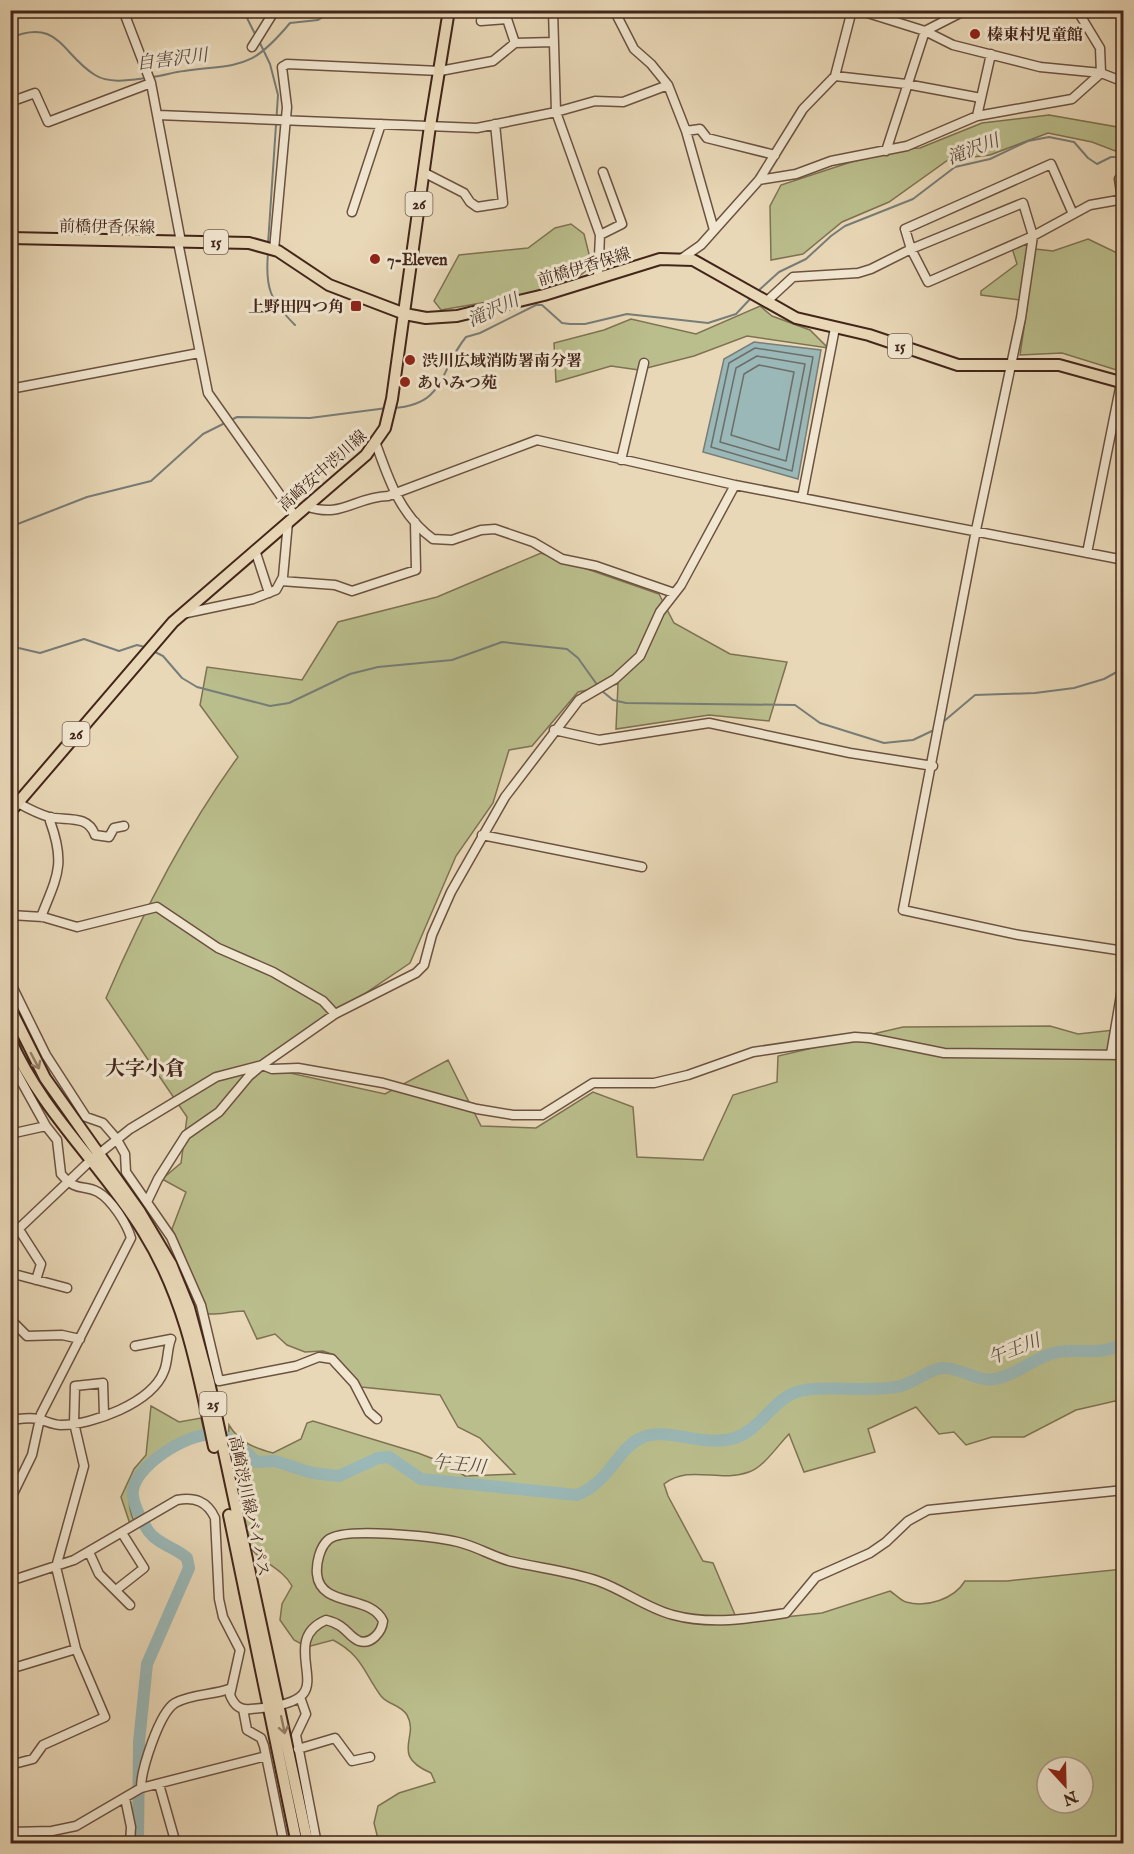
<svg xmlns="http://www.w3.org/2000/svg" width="1134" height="1854" viewBox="0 0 1134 1854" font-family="'IM FELL English','Noto Serif JP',serif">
	<rect width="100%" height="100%" fill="#e9d8b7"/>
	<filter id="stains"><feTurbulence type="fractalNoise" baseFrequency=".00333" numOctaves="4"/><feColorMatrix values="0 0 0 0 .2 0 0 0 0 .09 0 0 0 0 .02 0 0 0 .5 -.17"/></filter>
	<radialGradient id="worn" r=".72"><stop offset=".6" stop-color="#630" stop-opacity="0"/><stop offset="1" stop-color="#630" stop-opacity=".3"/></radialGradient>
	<!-- green -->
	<path fill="#babe8c" stroke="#7e7253" stroke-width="1.5" fill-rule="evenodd" d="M1049,115l74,13v26l-31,-12 -44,-9 -58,22 -42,5 -59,42 -47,20 -39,32 -32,6 -1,-54 11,-21 70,-23 51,-13 18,-1 62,-25z
		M571,224l13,10 8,32 -29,23 -122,21 -7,-9 25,-46 69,-7 27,-20z
		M1088,239l27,13h8v120l-61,-19 -42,2 8,-54 -47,-6v-4l36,-27 -5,-16 18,-8 5,9 18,2z
		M760,306l12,10 38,14 18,18 -81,-12 -53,20 -55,14 -28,-4 -55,16 -2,-39 50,-13 27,-11 65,15z
		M541,553l118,41 15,29 56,31 57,8 -18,59 -60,-6 -93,14 2,-45 -40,8 -46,54 -23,4 -16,53 -37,53 -46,107 -152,103 127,28 63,-34 33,66 55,2 57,-36 40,15 4,50 66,3 30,-65 44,-13 1,-26 125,-29 147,-1 28,8 45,-5v375l-8,-3 -39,9 -52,27h-32l-26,8 -12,-13 -15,2 -23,-27 -48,22 7,23 -71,20 -15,-38c-11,11 -25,33 -40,38 -30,11 -59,-8 -85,12l4,12 35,65 10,2 25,59 84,-9 68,-22c5,3 10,9 16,11 21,6 48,-3 59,-21h42l116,-12v274h-744l-5,-20 4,-17 21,-13 36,-11 -4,-9c-42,-18 -11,-36 -24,-58 -7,-11 -19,-10 -26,-19 -17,-23 -19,-41 -48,-56l-26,7 -13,-7 -14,-20 2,-16 10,-18c-10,-19 -34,-24 -45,-43l-19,-99 1,-19c10,17 25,23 44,28l28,-14 6,-16 6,-2 105,32 26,10 21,13 50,-2 -35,-36 -22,-11 -18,-32 -79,-8 -27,-32 -11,-4 -18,1 -18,-7 -12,-11 -18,5 -13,-28c-14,0 -24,4 -37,3l-35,-85 14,-37 -24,-13 19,-16 6,-46 -81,-119c36,-84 78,-167 132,-241l-38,-52 7,-38 95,13 36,-58 99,-25zM1047,1767h36v36h-36z
		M151,1406l28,16 22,-4 3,13c-37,14 -91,44 -70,90l-4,3 -9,-27 13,-28 12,-14z"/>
	<!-- water -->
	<path fill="#9ab8b7" stroke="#777d78" stroke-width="1.5" d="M754,342l67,8 -23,129 -95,-27 21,-93z"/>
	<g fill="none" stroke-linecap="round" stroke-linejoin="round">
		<!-- shore -->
		<path stroke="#6e6e68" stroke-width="1.5" d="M755,348l58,9 -21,114 -81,-24 18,-84z
			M757,356l48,8 -19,97 -66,-19 16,-74z
			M759,365l35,7 -15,78 -48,-15 13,-61z"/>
		<!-- stream -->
		<path stroke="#777d78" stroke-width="2" d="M243,10l13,26
			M10,38c49,-21 52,17 85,37 14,9 36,5 51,3
			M259,41l11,23 8,31 -10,149
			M152,77c11,-1 21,-5 32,-6 57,-8 66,0 106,-48l28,-3 17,-10
			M268,253c-3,35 2,47 27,72
			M758,291l21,-19 27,-13 25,-23 14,-10 68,-27 42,-32 35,-8 38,-18 21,-4 25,5 14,16 9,6 14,-7h13
			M393,408c54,-3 46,-39 73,-71l14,-4 56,-28h6l20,18 8,1h15l42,-10 81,9 28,-9 16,-17
			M10,527l77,-30 64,-16 52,-47 34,-17 73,1 77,-10
			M10,646l30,7 44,-14 35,12 18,-6 8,2
			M153,651l10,5 19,22 15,9 73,19 19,-3 61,-29 28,-7 74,-7 50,-18 65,7 11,9 20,28
			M602,691l11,9 13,3 169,2 25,18 64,20 29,-3 21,-10
			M943,722l32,-27 60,-2 39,-5 30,-9 20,-11"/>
		<!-- river -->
		<path stroke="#9ab8b7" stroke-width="12" d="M138,1844l1,-102 8,-78 42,-96 -2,-10c-11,-10 -29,-14 -38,-26 -7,-10 -18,-31 -16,-42 4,-27 62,-62 87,-55 15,4 25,16 36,27l19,-1 37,12 27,3 39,-18 11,-1 32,22 156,16c33,-13 40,-46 64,-57 25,-12 62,10 94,0 29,-10 39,-44 70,-48 30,-4 62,2 91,-3 17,-2 30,-17 46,-19 19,-1 34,14 53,11 23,-4 40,-23 63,-27 22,-4 47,5 66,-10"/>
		<defs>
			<path id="minor" d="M123,10l28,73 30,159
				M553,10l3,102 44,123 -2,43
				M614,10l20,39 17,15 17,21 18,46 28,99
				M858,10l67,21 28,14 87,22 61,6 23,9
				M1077,10l23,38 1,25
				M481,21l26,-2 8,24
				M252,47l23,-37
				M835,76l71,8 75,14
				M10,102l25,-9 13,29 103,-39
				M158,115l319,13 79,-16 39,-11 28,1 45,-17
				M977,116l14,-62
				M686,131l14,-2 7,9 68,17
				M886,151l39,-120 41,-21
				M423,172l41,21 6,9 7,5 26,-4 -8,-79
				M1119,179l3,20
				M759,180l37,-6 35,-13 76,-15 70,-30 95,-17 29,-26
				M352,212l29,-88
				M1073,214l-22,-50 -146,65 6,20 17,33 105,-46 57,-31 34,-6
				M600,235l22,-11 -19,-52
				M178,242l30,151 87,123
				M274,250l13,-143 -5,-40 5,-3 153,7 53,-10 22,-18 39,-1
				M681,259l20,-14 58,-65 44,-71 32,-33 17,-66
				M766,302l27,-25 65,-4 13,-4 40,-20 112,-46 10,33 -12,82 -45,212 -73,380 116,25 105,16
				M10,389l189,-36
				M376,444c13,36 24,71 57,95l19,1 29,-10 14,-1 38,13 29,17 34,7 78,27
				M621,460l23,-97
				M802,498l33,-170
				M306,506c36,13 48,-9 82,-10l149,-56 198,45 389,75
				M255,550l14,43
				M1087,553l34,-170
				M281,581l54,4 17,6 64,-21 -1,-48
				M182,614l71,-15 23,-9 7,-13 5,-55
				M554,730l45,10 110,-17 141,30 83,13
				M18,803c9,5 21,11 31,14 17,4 39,-3 46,18l14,2 5,-9 10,-2
				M482,835l160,32
				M10,915l33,2 34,10 80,-20 61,41 55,24 50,29 12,13
				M41,917c16,-41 25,-52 9,-96l1,-4
				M10,982l36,73 40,62 17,6 13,15 9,16 1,18 45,65 30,68 18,76 77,-15 23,-9 13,2 22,24 15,29 8,7
				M1111,1054l13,-77
				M10,1061l36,65 11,14 4,34c16,19 22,10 37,18 14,8 29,32 33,46l-90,176 -9,41 -22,45
				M10,1134l36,-8
				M147,1202l11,-23 28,-44 33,-23 30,-36 13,-11 10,4 26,-1 85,15 94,26 36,6h29l51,-32h61l34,-8 65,-23 102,-15 15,1 74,15 180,2
				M18,1228l23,36 -5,16
				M10,1237l80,-76 40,-32 86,-52 46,-12 73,-51 81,-41 8,-8 8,-30 19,-43 54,-95 74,-97 36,-21 25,-23 20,-44 21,-27 54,-100
				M10,1273l57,15
				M10,1319l17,17 35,-1 18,4
				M10,1420c10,-1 19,-3 28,-1 8,2 15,6 23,6 31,0 91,-22 103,-54 4,-9 3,-22 7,-32l-36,7
				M89,1552l10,22 31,31
				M10,1581l64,-21 103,-60c18,-3 30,1 38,18l4,81 4,18 17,33 -10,45c4,10 10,16 21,14 14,-1 43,-4 52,-15 15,-17 -17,-57 23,-74 21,5 21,16 33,21 12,4 23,-9 24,-20 -12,-27 -63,-13 -66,-47 -1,-11 3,-27 11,-34 15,-14 108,-3 130,2 17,4 34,14 51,19 30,7 60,10 89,20 26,9 48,27 75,34 37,10 75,4 113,-2l30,-36 54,-24 16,-11 22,-21 20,-11 196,-20
				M116,1590l28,-22 -22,-35
				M10,1669l66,-20
				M300,1697l6,17 -10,21 21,109
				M243,1709l4,21 14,8 3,8 20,98
				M298,1749l37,-11 17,23 18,-4
				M10,1765l23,-6 10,-14 62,-28 -29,-68 -20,-82 28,-101 -10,-43 1,-37 28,-3 1,32
				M159,1784l17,60
				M141,1788c0,-18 18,-75 34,-85 16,-9 38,-8 54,-14
				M125,1798l6,29 -1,17
				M10,1826l6,18
				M10,1832l42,-1 24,-5 65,-38 125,-32"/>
			<path id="major" d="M10,238l239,5 29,8 51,34 76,29 21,4 31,-2 87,-21 116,-36 33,1 103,58 73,17 89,30h101l65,18
				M10,812l163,-190 193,-167 19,-27 7,-29 38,-273 19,-116
				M10,1008l35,70 95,134 31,52 18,44 20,74 99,462
				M10,1039c31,72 92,126 133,192 42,67 55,140 71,216
				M229,1515l68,329"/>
		</defs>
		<!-- minor casing -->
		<use href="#minor" stroke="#6c5241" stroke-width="11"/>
		<!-- major casing -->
		<use href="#major" stroke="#42251a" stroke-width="14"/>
		<!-- minor -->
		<use href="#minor" stroke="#f1e6d0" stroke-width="8"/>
		<!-- major -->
		<use href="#major" stroke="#e9d8b7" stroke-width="10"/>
	</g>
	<!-- one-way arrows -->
	<defs><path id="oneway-shaft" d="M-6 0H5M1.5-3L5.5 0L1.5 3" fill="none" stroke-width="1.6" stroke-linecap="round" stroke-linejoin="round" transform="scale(1.5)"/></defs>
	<g stroke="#967e68">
		<use href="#oneway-shaft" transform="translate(35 1061) rotate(62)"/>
		<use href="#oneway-shaft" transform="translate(283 1725) rotate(78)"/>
	</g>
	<!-- markers -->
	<g fill="#8f2418" stroke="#f1e6d0" stroke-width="2">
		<circle cx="975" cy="34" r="6"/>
		<circle cx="375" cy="259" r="6"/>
		<rect x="350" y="300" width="12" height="12" rx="3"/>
		<circle cx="410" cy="360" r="6"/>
		<circle cx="405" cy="382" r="6"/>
	</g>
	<g text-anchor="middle" stroke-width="6" stroke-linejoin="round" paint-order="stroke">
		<!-- shield labels -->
		<g fill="#f1e6d0" stroke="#765f51" stroke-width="1.5">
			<rect x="405.5" y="192" width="27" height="24" rx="4.5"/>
			<rect x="204" y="230" width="24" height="24" rx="4.5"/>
			<rect x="888" y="334" width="24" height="24" rx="4.5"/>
			<rect x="62.5" y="722" width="27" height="24" rx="4.5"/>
			<rect x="199.5" y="1392" width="27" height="24" rx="4.5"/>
		</g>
		<g font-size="15" font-weight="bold" fill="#42251a">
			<text x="419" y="209">26</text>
			<text x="216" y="247">15</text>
			<text x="900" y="351">15</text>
			<text x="76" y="739">26</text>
			<text x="213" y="1409">25</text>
		</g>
		<!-- poi labels -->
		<g font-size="16" font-weight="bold" fill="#42251a" stroke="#f1e6d0" text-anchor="start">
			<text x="987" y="40">榛東村児童館</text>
			<text x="387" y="265">7-Eleven</text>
			<text x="344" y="312" text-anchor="end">上野田四つ角</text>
			<text x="422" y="366">渋川広域消防署南分署</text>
			<text x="417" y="388">あいみつ苑</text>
		</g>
		<!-- street labels -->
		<g font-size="16" fill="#42251a" stroke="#f1e6d0">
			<text transform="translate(107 226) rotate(1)" y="6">前橋伊香保線</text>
			<text transform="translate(584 266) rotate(-17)" y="6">前橋伊香保線</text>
			<text transform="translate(322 470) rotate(-42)" y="6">高崎安中渋川線</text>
			<text transform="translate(250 1506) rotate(78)" y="6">高崎渋川線バイパス</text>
		</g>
		<!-- water labels -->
		<g font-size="18" font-style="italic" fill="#584a41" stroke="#f1e6d0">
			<text transform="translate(172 59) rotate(-7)" y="6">自害沢川</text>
			<text transform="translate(973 149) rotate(-21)" y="6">滝沢川</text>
			<text transform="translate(493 310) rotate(-25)" y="6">滝沢川</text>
			<text transform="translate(1014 1349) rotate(-21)" y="6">午王川</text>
			<text transform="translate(459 1464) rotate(6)" y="6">午王川</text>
		</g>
		<!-- quarter labels -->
		<g font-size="20" font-weight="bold" fill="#42251a" stroke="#f1e6d0">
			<text x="145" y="1075">大字小倉</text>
		</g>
	</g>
	<!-- margin -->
	<rect width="1134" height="1854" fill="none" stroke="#e9d8b7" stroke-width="36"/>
	<rect x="12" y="12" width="1110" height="1830" fill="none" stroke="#42251a" stroke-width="3"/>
	<rect x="18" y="18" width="1098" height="1818" fill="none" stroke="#42251a" stroke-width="1.5"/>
	<!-- north arrow -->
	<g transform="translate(1065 1785) rotate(158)"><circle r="28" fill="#f1e6d0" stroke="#ab9987" stroke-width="1.5"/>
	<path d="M0-4.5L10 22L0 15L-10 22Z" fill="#8f2418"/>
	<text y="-9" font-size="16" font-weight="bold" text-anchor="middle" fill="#42251a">N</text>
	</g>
	<rect width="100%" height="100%" filter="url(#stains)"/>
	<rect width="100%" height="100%" fill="url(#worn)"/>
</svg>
